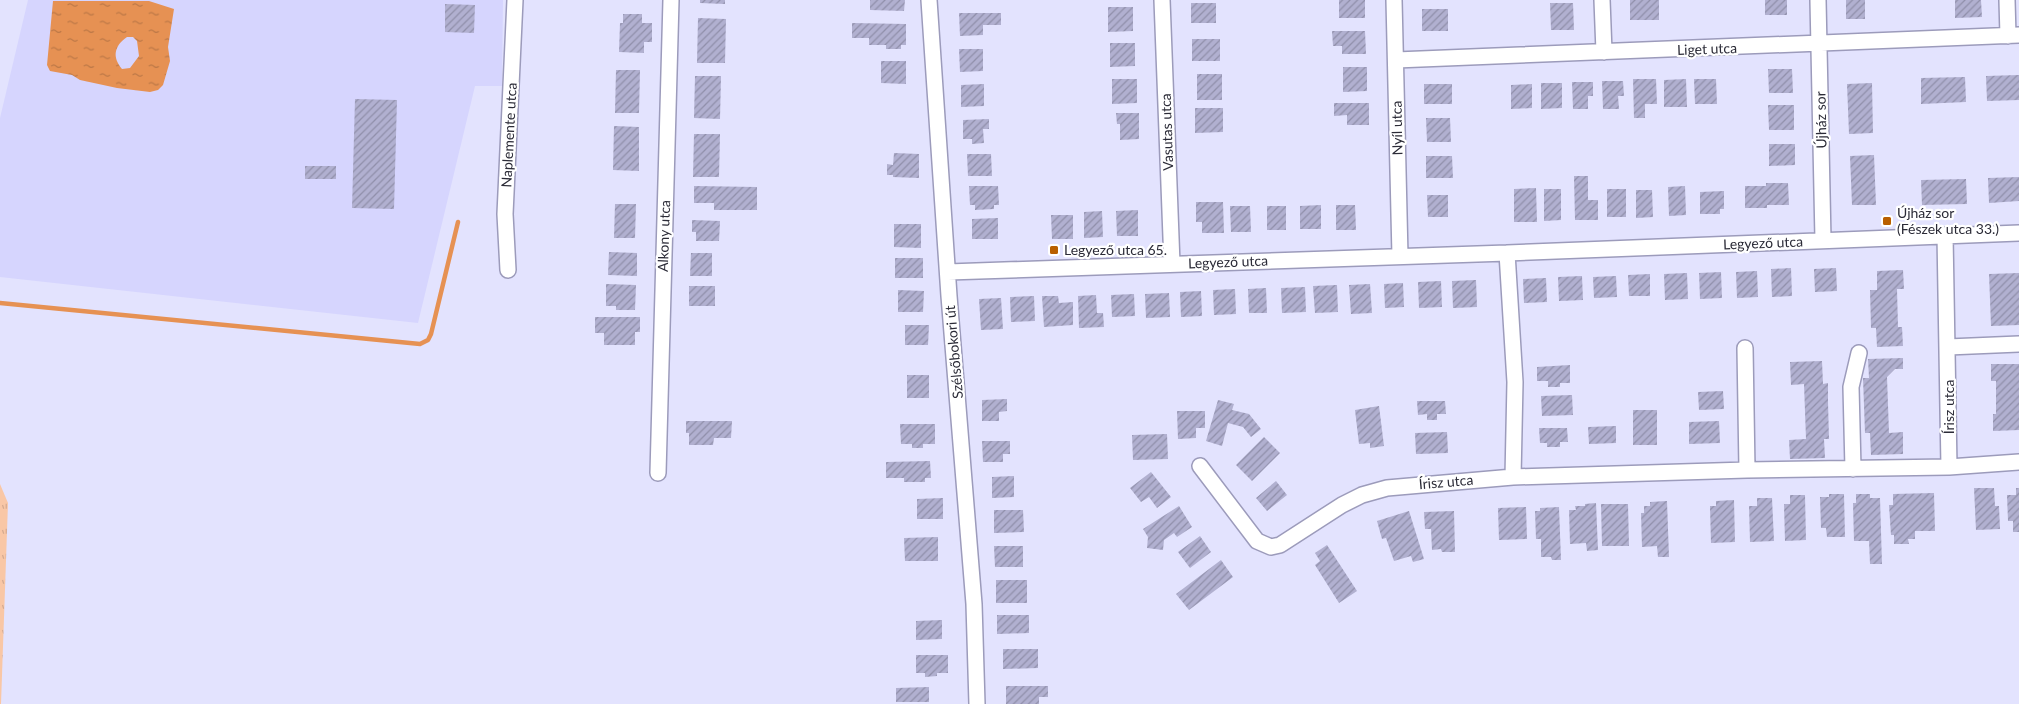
<svg xmlns="http://www.w3.org/2000/svg" width="2019" height="704" viewBox="0 0 2019 704" font-family="Lato,sans-serif">
	<defs>
		<pattern id="grass-tufts" width="24" height="20" patternUnits="userSpaceOnUse" patternTransform="scale(1.25)"><rect width="24" height="20" fill="#f9c7a6"/><path d="M3 7l-1-3M5 7V3M7 7l1-3M15 17l-1-3M17 17v-4M19 17l1-3" fill="none" stroke="#d6ab90"/></pattern>
		<pattern id="water-ripples" width="26" height="14" patternUnits="userSpaceOnUse" patternTransform="scale(1.25)"><rect width="26" height="14" fill="#e69153"/><path d="M2 4q2-2 4 0t4 0M15 11q2-2 4 0t4 0" fill="none" stroke="#bb7746"/></pattern>
		<pattern id="building-hatch" width="6" height="6" patternUnits="userSpaceOnUse" patternTransform="scale(1.25)"><rect width="6" height="6" fill="#b1b0d0"/><path d="M-1 1l2-2M0 6l6-6M5 7l2-2" fill="none" stroke="#908faa"/></pattern>
	</defs>
	<rect width="100%" height="100%" fill="#e3e3fe"/>
	<!-- built -->
	<path fill="#d6d5fe" d="M28,0h475l-1,86h-27l-57,237 -418,-46v-159z"/>
	<!-- grass -->
	<path fill="url(#grass-tufts)" d="M0,484l8,19 -7,201h-1z"/>
	<!-- water -->
	<path fill="url(#water-ripples)" fill-rule="evenodd" d="M53,1h96l25,8 -6,38 2,14 -7,24 -5,5 -8,2 -33,-4 -37,-8 -8,-5 -22,-4 -3,-6zM127,37h6l4,4 2,15 -9,12 -8,1c-10,-12 -8,-23 5,-32z"/>
	<g fill="none" stroke-linecap="round" stroke-linejoin="round">
		<!-- stream -->
		<path stroke="#e69153" stroke-width="4.5" d="M0,303l420,41 8,-4 3,-6 27,-112"/>
	</g>
	<!-- building -->
	<path fill="url(#building-hatch)" d="M700,0h25v4l-25,-1z
		M870,0h35l-1,11 -34,-1z
		M1339,0h26v18h-26z
		M1630,0h29v20h-29z
		M1765,0h22v15h-22z
		M1846,0h19v19h-19z
		M1955,0h26l1,17 -27,1z
		M1191,3h25v20h-25z
		M1550,3h23l1,27h-23z
		M445,4l30,1 -1,28 -29,-1z
		M1108,7h25v24l-25,1z
		M1422,9h26v22h-26z
		M959,13h42v12h-18v10l-23,1z
		M623,14h19v9h10v19h-8v11l-25,-1 1,-29h3z
		M698,18l28,1 -1,44h-28z
		M852,23l54,1v21h-5v4h-15v-4h-17v-7h-17z
		M1332,31h33l1,23h-24v-8h-9z
		M1192,39h28v22h-28z
		M1110,43h25v23l-25,1z
		M959,49h24v22l-23,1z
		M881,61h25v23l-25,-1z
		M1343,67h24v24l-24,1z
		M1768,69h24l1,24h-24z
		M616,70h24l-1,43h-24z
		M1197,74h25v26h-25z
		M2019,75v25l-32,1 -1,-25z
		M695,76h26l-1,43 -26,-1z
		M1965,77l1,25 -45,2v-26z
		M1112,79h25v24l-25,1z
		M1633,79h23l1,25h-12v14h-11z
		M1686,79l1,28h-23v-27z
		M1694,79h22l1,25h-22z
		M1602,81h21l1,15h-6l1,13h-16z
		M1572,82h21v14h-5v13h-15z
		M1541,83h21v25l-21,1z
		M1872,83l1,50 -24,1 -2,-50z
		M984,84v22l-23,1v-22z
		M1424,84h28v20h-28z
		M1532,84v24l-21,1v-24z
		M355,99l42,1 -3,109 -42,-1z
		M1334,103h35v22h-22v-10l-13,1z
		M1768,105h26v25h-25z
		M1195,108h28v24l-28,1z
		M1116,113h23v26l-19,1v-16h-3z
		M1426,118h24l1,24h-24z
		M989,119v10h-6l1,14 -12,1v-5h-9v-19z
		M614,126l25,1v44l-26,-1z
		M694,134h26l-1,43h-26z
		M1769,144h26v21l-26,1z
		M894,153l25,1v24l-26,-1v-2h-6v-11l6,1z
		M967,154h24l1,22h-24z
		M1874,155l2,50h-24l-2,-49z
		M1426,156h26l1,22h-27z
		M305,166h31v13h-31z
		M1574,176h14v24h10v20h-23z
		M2019,177v24l-30,2 -1,-25z
		M1966,179l1,25 -45,1 -1,-25z
		M1766,183h22l1,22h-22v3h-22v-22h21z
		M694,186l63,1v23h-43v-7h-20z
		M969,186h29l1,19h-5v4l-19,1v-5h-5z
		M1685,186l1,29 -17,1 -1,-29z
		M1536,188l1,34h-23v-33z
		M1544,189h17v31l-17,1z
		M1607,189h19v28h-19z
		M1636,190h16l1,27 -17,1z
		M1724,191v18h-4v5h-20v-22z
		M1427,195h21v22h-20z
		M1196,202h27l1,31h-22v-11h-6z
		M615,204h21l-1,34h-21z
		M1321,205v24h-21v-23z
		M1336,205h19l1,25h-20z
		M1230,206h20l1,26h-20z
		M1267,206h19v24h-19z
		M1138,210v26h-21l-1,-25z
		M1102,211l1,26 -19,1v-26z
		M1051,215h22v24h-21z
		M998,218v21h-26v-20z
		M692,220l28,1 -1,20h-23v-9h-4z
		M894,224h27v24l-27,-1z
		M609,252l28,1v23l-29,-1z
		M691,253h21v23h-22z
		M895,258h28v20h-28z
		M1791,268l1,28 -20,1 -1,-28z
		M1836,268l1,23 -22,1 -1,-23z
		M1903,270l1,19h-7l1,38h4l1,19 -26,1 -1,-19h-5l-1,-38h7v-19z
		M1757,271l1,26 -21,1 -1,-26z
		M1721,272l1,26 -22,1 -1,-26z
		M1687,273l1,26 -23,1 -1,-26z
		M2019,273v52l-28,1 -2,-52z
		M1650,274v22h-21l-1,-21z
		M1582,276l1,24 -24,1 -1,-24z
		M1616,276l1,21 -23,1 -1,-21z
		M1546,278l1,24 -23,1 -1,-24z
		M1476,280l1,27 -24,1 -1,-27z
		M1441,281l1,26 -23,1 -1,-26z
		M1403,283l1,24 -19,1 -1,-24z
		M606,284l30,1 -1,25h-19v-4h-10z
		M1370,284l2,29 -21,1 -2,-29z
		M1337,285l1,27 -23,1 -2,-27z
		M689,286h26v20h-26z
		M1305,287l1,25 -24,1 -1,-25z
		M1266,288l1,25h-18l-1,-24z
		M1235,289l1,25 -22,1 -1,-25z
		M898,290l26,1 -1,21h-25z
		M1201,291l1,25 -21,1 -1,-25z
		M1169,293l1,24 -24,1 -1,-24z
		M1134,294l1,22 -23,1 -1,-22z
		M1096,295l1,18h6l1,14 -25,1 -1,-32z
		M1034,296l1,25 -24,1 -1,-25z
		M1042,296h16l1,7 14,-1v23l-29,2z
		M1001,298l2,31 -22,1 -2,-31z
		M595,317h45v15h-5v13h-31v-12h-9z
		M905,325h24l-1,20h-23z
		M1903,358v11h-8l-8,8 2,56 14,-1v22l-32,1 -1,-22h-5l-2,-55h6l-1,-19z
		M1822,361l1,23 5,-1v19l1,37h-5l1,19 -35,1 -1,-19 17,-1 -2,-55 -13,1 -1,-23z
		M1991,364h28v66l-26,1v-17h3v-33h-5z
		M1570,365v18h-10v4h-12v-6h-11v-14z
		M907,375h22v23h-22z
		M1723,391l1,18 -25,1 -1,-18z
		M1572,395l1,20 -31,1 -1,-20z
		M1007,399v12l-8,1v9h-17v-21z
		M1218,400l16,4 -2,6 17,4 12,15 -10,8 -8,-10 -15,-4 -6,23 -16,-5z
		M1417,401h28l1,13h-9v6h-10v-6l-9,1z
		M1379,406l5,40 -14,2v-5l-11,1 -4,-34z
		M1633,410h24v35h-24z
		M1177,411h28v17h-9v10l-18,1z
		M686,421h46l-1,17h-17l-1,7h-24v-12h-3z
		M1719,421l1,22 -31,1v-22z
		M900,424h35v20h-12v4h-11v-4h-11z
		M1616,426v17l-27,1 -1,-17z
		M1539,428h28l1,14h-8v5h-13v-4h-7z
		M1447,432l1,21 -32,1 -1,-21z
		M1167,434l1,25 -35,1 -1,-25z
		M1264,437l16,16 -28,28 -16,-16z
		M982,441h28v13h-7v8h-20z
		M930,461l1,17h-6v4h-21v-4h-18v-16z
		M1151,472l20,25 -14,11 -8,-11 -8,5 -11,-14z
		M1014,476v21l-22,1v-21z
		M1276,481l11,14 -20,16 -11,-13z
		M1974,488h20l1,18h4l1,23 -24,1z
		M2016,488h3v44h-6v-11h-5l-1,-26h9z
		M1934,493l1,38h-20v8h-7l1,5h-15v-9h-3l-2,-30h4v-11z
		M1829,494h15l1,43h-18l-1,-9h-5l-1,-31h9z
		M1856,494h14v4h10l2,66h-12l-1,-23h-15l-1,-38h3z
		M1790,495h15l1,45 -21,1 -1,-37h6z
		M943,498v21h-26v-20z
		M1757,498h15l2,43 -24,1 -1,-36h8z
		M1734,500l1,42 -24,1 -1,-37h6v-5z
		M1667,501l2,56h-11l-1,-11 -15,1 -1,-34h3v-7h6v-4z
		M1596,503l2,47 -11,1 -1,-8 -16,1 -1,-34h7l-1,-4h10v-2z
		M1601,504h27l1,42h-27z
		M1179,506l13,21 -15,10 -3,-4 -10,7 -1,10 -16,-2 1,-11 -5,-8z
		M1526,507l1,32 -28,1 -1,-32z
		M1559,507l2,53h-9l-1,-3h-10v-18h-5l-1,-28h5v-3z
		M994,510h29l1,22 -30,1z
		M1409,511l15,48 -11,3 -2,-6 -17,5 -8,-23 -4,1 -5,-18z
		M1454,511l1,41h-13l-1,-3 -9,1 -1,-21h-6l-1,-17z
		M1200,536l11,16 -21,16 -12,-16z
		M938,537v24h-33l-1,-23z
		M1327,545l30,46 -18,12 -24,-38 5,-4 -5,-8z
		M994,546h29v21h-28z
		M1221,560l12,17 -44,33 -13,-16z
		M996,580h31v23h-31z
		M997,615h32v18l-32,1z
		M942,620v19l-26,1v-19z
		M1003,649h35v19l-35,1z
		M916,655h32v18h-11v3l-12,1v-4h-9z
		M1006,686h42v11h-9v7h-33z
		M929,687v15h-33v-14z"/>
	<g fill="none" stroke-linecap="round" stroke-linejoin="round">
		<defs>
			<path id="minor" d="M929,0l20,296 25,308 3,100
				M1162,0l10,264
				M1394,0l6,256
				M1602,0l2,52
				M1818,0l5,240
				M2007,0l1,36
				M1396,60l623,-25
				M1945,235l4,232
				M1507,253l8,129 -2,95
				M508,270l-3,-56 10,-214
				M948,272l559,-19 512,-20
				M1948,347l71,-3
				M1745,348l2,122
				M1200,466l57,75 14,6 9,-2 62,-40 20,-10 25,-7 126,-11 234,-7 202,-3 70,-5
				M1853,469l-2,-82 8,-34
				M658,473l13,-473"/>
		</defs>
		<!-- minor casing -->
		<use href="#minor" stroke="#9c9bbb" stroke-width="18"/>
		<!-- minor -->
		<use href="#minor" stroke="#fff" stroke-width="15"/>
	</g>
	<!-- markers -->
	<g fill="#b95f00" stroke="#fff" stroke-width="2">
		<rect x="1882" y="216" width="10" height="10" rx="2.5"/>
		<rect x="1049" y="245" width="10" height="10" rx="2.5"/>
	</g>
	<g text-anchor="middle" stroke-width="4.5" stroke-linejoin="round" paint-order="stroke">
		<!-- street labels -->
		<g font-size="14" fill="#2b2b37" stroke="#fff">
			<text transform="translate(1707 49) rotate(-2)" y="5">Liget utca</text>
			<text transform="translate(1821 120) rotate(-91)" y="5">Újház sor</text>
			<text transform="translate(1397 128) rotate(-91)" y="5">Nyíl utca</text>
			<text transform="translate(1167 132) rotate(-92)" y="5">Vasutas utca</text>
			<text transform="translate(509 135) rotate(-87)" y="5">Naplemente utca</text>
			<text transform="translate(664 236) rotate(-88)" y="5">Alkony utca</text>
			<text transform="translate(1763 243) rotate(-2)" y="5">Legyező utca</text>
			<text transform="translate(1228 262) rotate(-2)" y="5">Legyező utca</text>
			<text transform="translate(954 352) rotate(-95)" y="5">Szélsőbokori út</text>
			<text transform="translate(1949 407) rotate(-90)" y="5">Írisz utca</text>
			<text transform="translate(1446 482) rotate(-5)" y="5">Írisz utca</text>
		</g>
		<!-- poi labels -->
		<g font-size="14" fill="#2b2b37" stroke="#fff" text-anchor="start">
			<text x="1897" y="218">Újház sor<tspan x="1897" dy="16">(Fészek utca 33.)</tspan></text>
			<text x="1064" y="255">Legyező utca 65.</text>
		</g>
	</g>
</svg>
